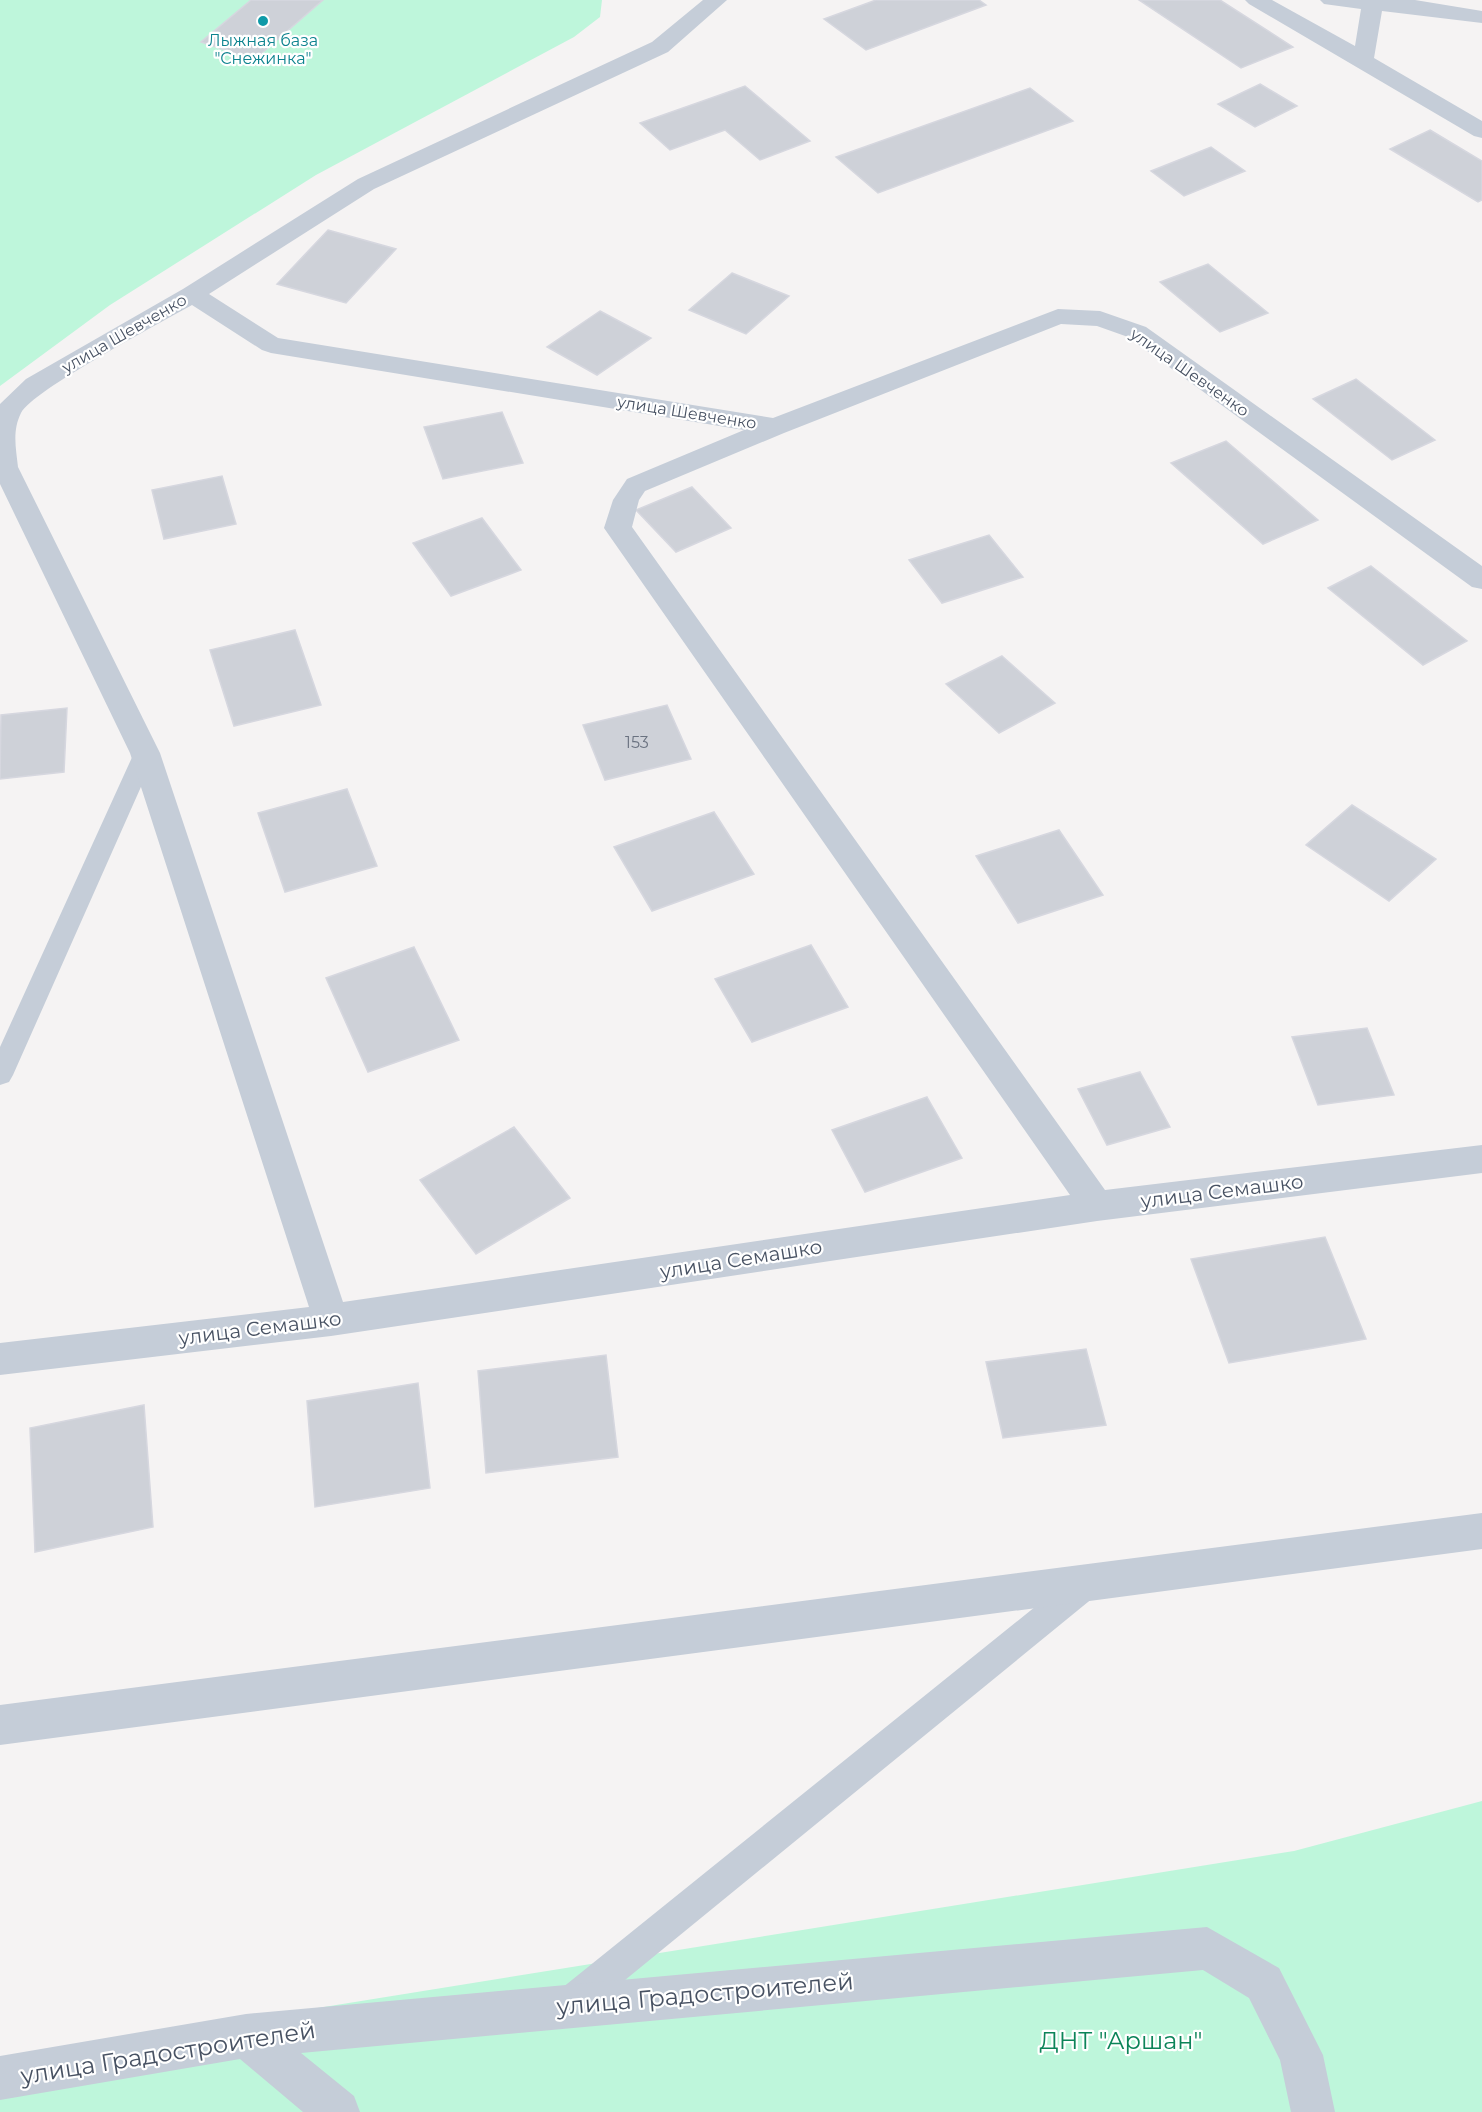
<svg xmlns="http://www.w3.org/2000/svg" width="1482" height="2112" viewBox="0 0 1482 2112" font-family="Montserrat,sans-serif">
	<rect width="100%" height="100%" fill="#f5f3f3"/>
	<!-- green -->
	<path fill="#bef6db" d="M0,0h602l-2,17 -26,20 -258,138 -206,130 -110,81z
		M1482,1801v311h-1482v-53l1294,-208z"/>
	<!-- building -->
	<path fill="#ced1d8" stroke="#d6d7df" stroke-width="1.5" d="M251,0h72l-69,60 -53,-18z
		M876,0h103l7,5 -120,45 -42,-31z
		M1139,0h81l73,47 -52,21z
		M1260,84l37,22 -42,21 -37,-23z
		M745,86l65,55 -50,19 -35,-30 -55,20 -30,-27z
		M1030,88l43,33 -195,72 -42,-36z
		M1430,130l52,31v39l-4,2 -88,-53z
		M1211,147l34,24 -61,25 -33,-25z
		M328,230l68,19 -50,54 -69,-19z
		M1208,264l60,49 -48,19 -60,-50z
		M732,273l57,23 -43,38 -57,-24z
		M600,311l51,27 -54,37 -50,-28z
		M1356,379l79,61 -43,20 -79,-61z
		M502,412l21,51 -80,16 -19,-52z
		M1226,441l92,79 -55,24 -92,-81z
		M222,476l14,48 -72,15 -12,-49z
		M692,487l39,41 -55,24 -40,-42z
		M482,518l39,52 -70,26 -38,-53z
		M989,535l34,42 -81,26 -33,-43z
		M1371,566l96,75 -44,24 -95,-77z
		M295,630l26,75 -87,21 -24,-76z
		M1002,656l53,47 -56,30 -53,-49z
		M667,705l24,54 -86,21 -22,-55z
		M67,708l-3,64 -64,7 1,-64z
		M347,789l30,77 -92,26 -27,-79z
		M1352,805l84,54 -47,42 -83,-56z
		M714,812l40,62 -102,37 -38,-64z
		M1059,830l44,65 -85,28 -42,-67z
		M811,945l37,62 -96,35 -37,-63z
		M414,947l45,93 -91,32 -42,-94z
		M1367,1028l27,67 -76,10 -26,-68z
		M1140,1072l30,55 -63,18 -29,-56z
		M927,1097l35,61 -97,34 -33,-62z
		M514,1127l56,71 -94,56 -56,-74z
		M1325,1237l41,102 -137,24 -38,-104z
		M1086,1349l20,76 -103,13 -17,-76z
		M606,1355l12,102 -132,16 -8,-102z
		M418,1383l12,105 -115,19 -8,-106z
		M144,1405l9,122 -118,25 -5,-124z"/>
	<g fill="none" stroke-linecap="round" stroke-linejoin="round">
		<!-- lane -->
		<path fill="#c5cdd8" fill-rule="evenodd" d="M145,745l8,2 3,6 -143,322 -4,7 -9,3v-38l134,-294 3,-6z
			M1088,1569l11,4 4,10 -4,10 -518,423 -12,5 -12,-5 -5,-12 5,-12 520,-419z"/>
		<!-- street -->
		<path fill="#c5cdd8" fill-rule="evenodd" d="M703,0h24l-59,52 -294,137 -165,105 69,44 495,80 285,-109 42,2 46,16 336,239v23l-10,-2 -344,-250 -31,-11 -36,-2 -277,109 -139,58 -6,9 -7,27 473,663 377,-45v28l-385,48 -766,115 -331,39v-32l309,-36 -179,-554 -130,-269v-80l26,-25 157,-90 175,-110 294,-137zM192,305l70,45 9,3 473,77 -117,49 -14,21 -9,28 466,667 -727,107 -183,-549 -142,-286c-2,-19 -6,-36 3,-54 12,-23 141,-91 171,-108z
			M1245,0h27l83,46 6,-37 -37,-5 -4,-4h95l67,11v12l-100,-12 -8,47 108,63v17l-8,-2 -225,-132z
			M1482,1513v36l-1482,196v-40z
			M1207,1927l72,41 44,87 12,57h-44l-11,-52 -31,-62 -46,-28 -902,83 53,43 6,16h-57l-63,-53 -240,41v-44l246,-42z"/>
	</g>
	<!-- markers -->
	<circle fill="#0f9aa8" stroke="#fff" stroke-width="2" cx="263" cy="21" r="6"/>
	<g text-anchor="middle" stroke-width="4.5" stroke-linejoin="round" paint-order="stroke">
		<!-- far-culture labels -->
		<g font-size="16" fill="#0d838f" stroke="#fff">
			<text x="263" y="46">Лыжная база<tspan x="263" dy="18">"Снежинка"</tspan></text>
		</g>
		<!-- far-street labels -->
		<g font-size="16" fill="#485263" stroke="#fff">
			<text transform="translate(124 333) rotate(-30)" y="6">улица Шевченко</text>
			<text transform="translate(1190 372) rotate(35)" y="6">улица Шевченко</text>
			<text transform="translate(687 412) rotate(9)" y="6">улица Шевченко</text>
		</g>
		<!-- number labels -->
		<g font-size="16" fill="#6a7280">
			<text x="637" y="748">153</text>
		</g>
		<!-- street labels -->
		<g font-size="20" fill="#485263" stroke="#fff">
			<text transform="translate(1222 1191) rotate(-7)" y="7">улица Семашко</text>
			<text transform="translate(741 1259) rotate(-9)" y="7">улица Семашко</text>
			<text transform="translate(260 1328) rotate(-7)" y="7">улица Семашко</text>
		</g>
		<!-- near-street labels -->
		<g font-size="24" fill="#485263" stroke="#fff">
			<text transform="translate(705 1994) rotate(-5)" y="8">улица Градостроителей</text>
			<text transform="translate(168 2053) rotate(-9)" y="8">улица Градостроителей</text>
		</g>
		<!-- near-park labels -->
		<g font-size="24" fill="#0c8459" stroke="#fff">
			<text x="1121" y="2049">ДНТ "Аршан"</text>
		</g>
	</g>
</svg>
